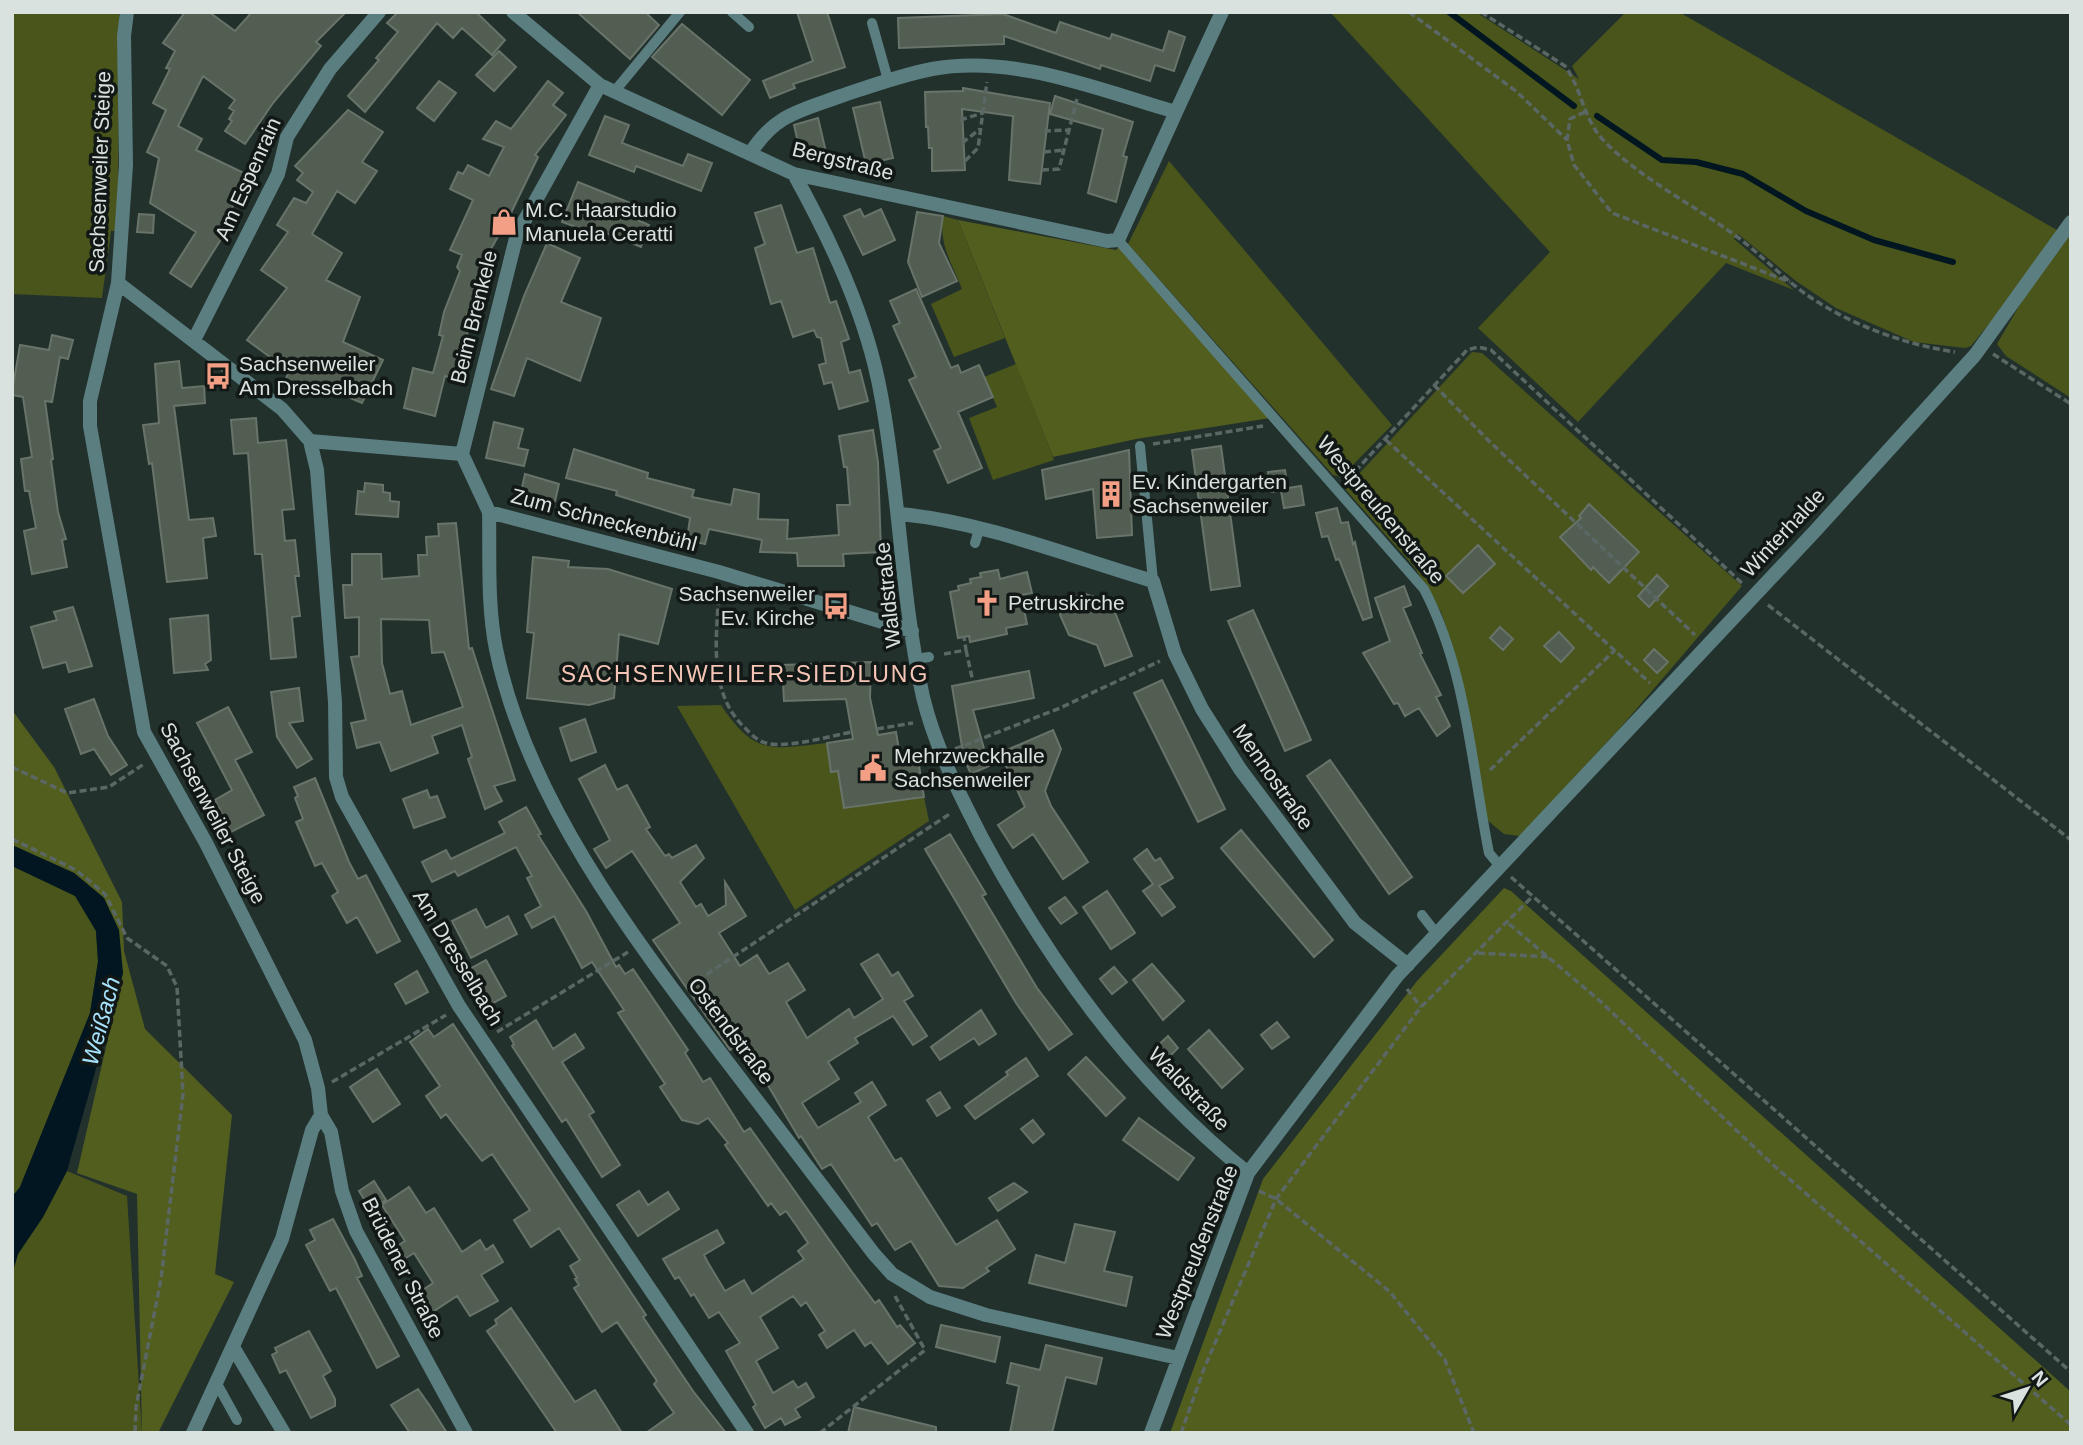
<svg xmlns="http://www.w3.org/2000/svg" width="2083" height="1445" viewBox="0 0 2083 1445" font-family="Arial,sans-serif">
	<rect width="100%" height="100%" fill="#23312d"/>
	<!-- green -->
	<path fill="#49551a" d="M12,12h107l-1,219h-7l-9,67 -90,-4z
		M1330,12h146l103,67 -7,-13 54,-54h53l383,221 9,-9v174l-65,-42 -9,-12 61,-105 -87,107 -6,2 -51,-6 -78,-34 -40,-27 -58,-47 -4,5 60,51 -68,-27 -148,159 -100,-94 72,-76z
		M1169,161l223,264 -51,52 -8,-2 -205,-231z
		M943,216l15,4 47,118 -51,19 -23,-53 31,-15c-10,-26 -23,-43 -19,-73z
		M1472,352l10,1 260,233 -121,141 -101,109 -16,-2 -17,-14 -25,-141 -21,-67 -26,-44 -70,-79z
		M1016,364l38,96 -61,20 -24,-62 28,-11 -13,-30z
		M721,705c34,51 50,44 106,38l4,29 7,-1 6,37 80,-11 5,24 -134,89 -118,-204z
		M12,866l63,29 21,36 2,31 -8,51 -70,174 -8,10z
		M67,1171l60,25 15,237h-130v-159l6,-20 25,-37z"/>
	<!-- forest -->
	<path fill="#525e1e" d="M958,220l158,30 3,-3 151,171 -134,21 -83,18z
		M12,710l42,57 68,135 2,49 21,78 87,86 -17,159 19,8 -76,151h-16l-5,-239 -60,-21 46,-200 -19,-75 -30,-25 -62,-28z
		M1504,888l7,3 560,501v41h-901l93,-254 154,-198z"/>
	<!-- water -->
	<path fill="#011620" d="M12,845l62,28 30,25 15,32 4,43 -56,198 -24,46 -25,37 -6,20v-77l8,-10 70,-174 8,-52 -2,-30 -21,-35 -63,-30z"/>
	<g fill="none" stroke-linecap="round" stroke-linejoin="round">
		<!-- stream -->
		<path stroke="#011620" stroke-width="6" d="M1449,12l125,94
			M1597,116l65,44 34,2 47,12 63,37 68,29 79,22"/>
	</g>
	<!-- building -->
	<path fill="#535e53" stroke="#687369" stroke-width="2" fill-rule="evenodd" d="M185,12h24l26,19 17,-19h94l-30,30 5,4 -48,57 -28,41 -20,-13 7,-10 -3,-2 5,-8 -5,-3 6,-8 -32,-24 -25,50 24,13 -6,11 52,25 -23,47 5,3 -39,62 -21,-14 26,-41 -46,-29 9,-45 -12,-6 19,-42 -13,-7 17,-34 -4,-1 9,-17 -12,-8z
		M398,12h78l29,28 -13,15 -30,-27 -9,10 -16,-15 -72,89 -17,-16 31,-36 -3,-2 22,-26 -11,-9z
		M577,12h68l14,13 -29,34z
		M797,12h30l18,55 -52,17 2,4 -25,10 -7,-17 50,-20z
		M1003,14l53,19 4,-11 50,17 2,-5 51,17 6,-20 16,6 -11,34 -19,-6 -5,16 -49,-16 -1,4 -96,-33v8l-105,4 -1,-30z
		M682,24l68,56 -28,35 -70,-58z
		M499,51l17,16 -22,24 -18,-16z
		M439,81l17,12 -22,28 -17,-13z
		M548,81l15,12 -10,12 13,10 -31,40 3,2 -28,58 3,1 -7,17 -5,-2 -10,18 -25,69 5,1 -15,60 -11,-3 -10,40 -31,-8 9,-40 20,5 10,-37 -4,-1 5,-23 16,-41 -3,-4 5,-12 -12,-5 23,-50 -23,-11 8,-17 5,2 5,-9 21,11 15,-29 -21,-8 13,-18 15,8z
		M963,88l87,15 -10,81 -31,-4 4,-64 -51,-7 3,61 -33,1v-23h-3l-1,-21h-2l-1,-35 38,-1z
		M1055,96l78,26 -10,34 4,1 -11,45 -28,-9 15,-64 -53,-15z
		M880,102l13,56 -27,6 -13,-56z
		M348,110l35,22 -21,30 15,9 -22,32 -18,-12 -25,43 30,19 -16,27 34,17 -17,45 40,18 -21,43 -33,-14 -4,8 -40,-16 4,-10 -42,-31 40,-52 -26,-18 27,-38 -11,-7 17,-27 12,5 7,-11 -16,-12 6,-7 -8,-7z
		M605,116l24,9 -7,18 61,23 5,-12 24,9 -11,28 -65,-25 -2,6 -45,-17z
		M818,118l8,34 -25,4 -7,-31z
		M578,182l60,24 -5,12 16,7 -8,22 -52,-21 -2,5 -25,-9z
		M781,205l16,48 16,-5 17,55 6,-2 13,38 -8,3 8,31 11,-3 8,31 -29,8 -7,-27 -8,2 -5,-19 7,-2 -5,-25 -4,-1 -3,-7 -21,7 -12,-36 -10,3 -16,-56 10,-4 -10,-31z
		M860,209l4,8 17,-8 14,31 -32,15 -19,-39z
		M917,212l26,4 -4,27 18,38 -35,16 -14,-35z
		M139,214l15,1 -1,18 -16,-1z
		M547,243l33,15 -19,44 40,16 -21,63 -53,-23 -13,38 -23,-7 33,-93z
		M916,289l35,79 7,-3 3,8 18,-8 14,32 -35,15 24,56 -34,15 -14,-32 7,-3 -32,-68 7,-3 -23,-51 7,-3 -10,-22z
		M52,335l21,5 -5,19 -8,-2 -8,45 -7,-1 8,58 -2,1 7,52 8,27 -4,1 5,27 -35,7 -8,-43 12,-3 -7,-37h-4l-4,-32 11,-2 -9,-60 -11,-2v-3l8,-47 29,5z
		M179,361l3,27 22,-2 1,17 -31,3 15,114 24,-2 3,18 -13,2 4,40 -40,4 -15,-119 -3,1 -6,-39 16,-2 -4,-59z
		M256,418l2,25 28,-3 8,69 -12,1 3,31 10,-1 4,36h-4l5,40 -8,1 4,40 -25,2 -9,-105h-7l-7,-101 -14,1 -3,-34z
		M494,422l29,7 -5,19 10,2 -4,16 -38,-8z
		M873,430l5,32 3,90 -38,2 1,12h-46l-1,-13 -37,-1 2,-12 -53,-11 -4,15 -18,-4 3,-22 -74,-23 1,-4 -51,-13 8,-29 74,24 -1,5 47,12 -2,7 39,8 3,-16 25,5 -1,25 30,1 -1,19 52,-4 -2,-30h13l-3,-38h-3l-5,-31z
		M1221,446l19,140 -29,4 -19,-140z
		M1129,450l3,85 -35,3 -4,-49 -47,10 -4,-29z
		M1285,470l3,18 13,-2 3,19 -20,3 -3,-17 -10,1 -3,-20z
		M525,474l34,10 -4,17 -34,-9z
		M365,483l18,2v7l7,1v8l9,1 -1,15 -42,-3 2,-23 6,1z
		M1589,504l50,48 -30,31 -16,-16 -2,3 -31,-33 21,-19 -2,-2z
		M1337,508l4,15 7,-1 5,22 2,-2 17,75 -9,3 -24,-61 -3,1 -8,-24 -6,1 -6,-24z
		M456,523l13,126 3,-1 43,132 -21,6 8,15 -17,8 -17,-50 4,-2 -10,-32 -30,11 6,17 -47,18 -11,-29 -23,6 -6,-25 15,-3 -15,-63 8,-1v-39l-14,1 -2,-33h9v-31h29l1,25 37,-3 -1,-21h9l-1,-18 13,-1 -1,-12zM381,619l48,1 3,33 12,-1 19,55 -52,18 -9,-34 -12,3 -8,-31z
		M1478,545l17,19 -32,29 -17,-17z
		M533,557l36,4 -1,6 40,2 64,20 -14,55 -39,-10 -5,64 -25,7 -62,-7 7,-65 -7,-1z
		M998,570l2,9 27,-7 5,21 -11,2 6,29 -21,4 1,6 -37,8 -1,-6 -11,2 -8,-46 9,-2 -1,-4 13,-3 -1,-4 11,-2 -1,-4z
		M1657,575l11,11 -19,21 -11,-11z
		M1404,586l7,19 -8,3 19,45 -2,1 21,41 -5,2 14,29 -13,10 -18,-28 -14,8 -7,-13 -4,1 -31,-51 27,-12 -15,-43z
		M1082,593l29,9 21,54 -27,10 -8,-21 -28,-10 -9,-20 3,-12z
		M73,607l19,59 -23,6 -3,-10 -23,6 -12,-41 26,-7 -3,-8z
		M1253,610l58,130 -26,11 -57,-130z
		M208,615l3,45 -6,4 3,6 -34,3 -4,-54z
		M1500,627l13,12 -10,11 -13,-12z
		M1559,632l15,16 -13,14 -17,-16z
		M1654,649l14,13 -11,11 -13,-13z
		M871,662l-1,36 8,37 18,-3 4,24 17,-3 7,44 -80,11 -6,-37 -7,1 -4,-29 26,-4 -7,-40 -62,2 -2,-36z
		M1029,671l5,27 -61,12 16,56 -18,8 -7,-15 -12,-73z
		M1162,680l63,129 -27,13 -64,-129z
		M299,688l4,33 -14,2 23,36 -15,9 -20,-31 -6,-45z
		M94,699l14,37 19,29 -16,10 -17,-26 -13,5 -16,-45z
		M228,707l24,45 -17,8 29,55 -33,17 -16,-32 17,-10 -35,-67z
		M585,719l11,33 -25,9 -11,-33z
		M1053,730l8,19 -16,42 6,15 37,56 -25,17 -30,-45 -20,14 -15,-23 27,-18 -25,-54z
		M1330,760l82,117 -23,17 -82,-118z
		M605,765l12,25 10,-5 23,42 -4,2 19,27 4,-2 3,4 24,-13 8,13 -24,24 16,25 5,-3 7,12 18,-11 -1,-23 21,34 -27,17 21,33 17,-11 12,19 19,-11 17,27 -19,12 21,36 42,-29 5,9 29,-19 -22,-35 17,-10 14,22 6,-4 15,24 -9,5 23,35 -14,9 -20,-29 -38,22 3,5 -30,19 11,17 -37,24 16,25 43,-26 -6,-9 17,-11 14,23 -18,12 27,44 6,-3 55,87 41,-25 18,29 -29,19 3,3 -26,17 -24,-2 -28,-45 -16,9 -18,-27 -5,3 -41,-62 -9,5 -21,-33 -2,2 -56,-95 -13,7 -77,-110 27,-17 -48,-72 -26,17 -12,-19 16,-9 -31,-61z
		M315,778l34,84 9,17 8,-4 34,66 -23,12 -20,-36 -10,6 -15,-27 6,-4 -16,-29 -7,3 -19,-44 7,-3 -8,-21 3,-2 -4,-9z
		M427,790l3,8 7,-2 8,21 -31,11 -11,-29z
		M526,807l15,27 -3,1 48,76 30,56 3,-2 6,9 8,-5 55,81 -3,3 18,29 7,-4 34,54 6,-4 102,144 23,31 4,-3 18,27 3,-2 15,18 -27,21 -17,-22 -6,4 -11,-16 -27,18 -8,-13 6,-4 -19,-29 -5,4 -8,-10 -33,21 18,31 -22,13 17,32 20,-12 5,7 8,-5 8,14 -19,12 5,8 -15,8 -4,-7 -16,10 -12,-21 3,-2 -30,-54 14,-8 -21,-31 -10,6 -15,-24 -3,2 -12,-19 -4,2 -12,-20 54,-29 7,13 -20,12 3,6 18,30 19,-11 8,14 52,-35 -6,-8 10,-8 -12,-18 -10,-14 -6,4 -9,-12 -3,3 -43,-61 3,-2 -20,-25 -10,6 -16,-4 -22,-33 5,-3 -47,-71 6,-3 -32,-48 -10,6 -28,-52 -22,12 -7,-13 16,-9 -14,-28 5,-2 -16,-29 -58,29 -3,-5 -23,11 -10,-20 24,-12 5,9 54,-26 -6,-11z
		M1241,830l92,110 -19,17 -93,-109z
		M950,834l36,60 -4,2 55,92 35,46 -23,16 -33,-47 -91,-154z
		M1147,849l8,12 5,-3 13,20 -14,8 16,21 -13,9 -19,-25 10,-7 -19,-25z
		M1107,891l28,42 -24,16 -28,-42z
		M1065,897l12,16 -16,11 -12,-16z
		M476,909l10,19 22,-12 9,18 -46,24 -19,-37z
		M486,960l20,36 -20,11 -20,-36z
		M1152,964l32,37 -21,19 -30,-40z
		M1114,967l13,15 -15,12 -12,-15z
		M417,971l11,21 -22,12 -11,-20z
		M981,1010l15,24 -17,11 -5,-7 -34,22 -9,-13z
		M536,1020l17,29 22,-15 9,14 -22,14 32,50 -5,3 31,50 -18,12 -36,-58 -4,3 -50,-76 2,-2 -4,-7z
		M1277,1022l12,15 -17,12 -11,-14z
		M453,1024l193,291 -3,2 50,74 33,42h-80l28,-20 -20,-29 3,-3 -40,-59 -15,10 -28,-44 5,-3 -4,-6 2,-1 -7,-12 10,-6 -21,-32 -28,19 -17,-27 16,-10 -38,-56 -10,7 -36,-47 -5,4 -15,-22 14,-10 -30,-44 18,-13 6,8z
		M1209,1030l34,39 -21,19 -34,-39z
		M1168,1036l10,12 -13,13 -11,-12z
		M1086,1057l39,41 -19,18 -38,-42z
		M1026,1058l12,18 -63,43 -10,-13 43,-31 -2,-3z
		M377,1069l23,35 -27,18 -23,-35z
		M940,1092l10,16 -13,8 -10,-16z
		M1139,1118l55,40 -16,22 -55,-40z
		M1033,1120l11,14 -11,9 -12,-14z
		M374,1181l12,19 -15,10 -12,-19z
		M1014,1183l13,9 -29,19 -9,-13z
		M409,1187l17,26 8,-5 28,44 18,-12 6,10 7,-5 10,17 -22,13 17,26 -28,15 -13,-20 -29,19 -13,-20 18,-12 -19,-30 -21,13 -8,-12 20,-13 -23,-36z
		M639,1191l9,14 20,-13 11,17 -41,27 -21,-31z
		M333,1219l22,41 7,16 -5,2 42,78 -22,12 -41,-80 -6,3 -24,-46 9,-5 -5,-10z
		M1075,1224l40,8 -11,39 28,6 -6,29 -97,-23 7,-28 29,8z
		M511,1308l64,94 20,-12 27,43h-65l-70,-102 10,-7 -2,-4z
		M941,1325l59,12 -5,25 -59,-15z
		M309,1331l22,40 -8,5 12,23v7l-24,12 -25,-48 -6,3 -8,-18 5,-3 -2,-4z
		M1046,1345l56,13 -6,26 -30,-7 -14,56h-42l9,-47 -12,-3 4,-20 29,7z
		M418,1389l12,17 17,27h-37l-19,-28z
		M854,1407l82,20v6h-88z"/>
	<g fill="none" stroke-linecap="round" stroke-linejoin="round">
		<!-- path -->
		<path stroke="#5b6764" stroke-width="3.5" stroke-dasharray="7 3.5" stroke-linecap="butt" d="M1409,12l108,80 50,48
			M1481,12l84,54c17,23 18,53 39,75 35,36 84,61 125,90 28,19 51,45 78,64 44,30 96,49 148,57
			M1585,112l-15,7 -3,21 7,25 38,48 178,69
			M960,120l23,-7
			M1044,131l25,-1
			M962,143l18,-14
			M1044,152l19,-2
			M965,161l13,-13 9,-66
			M1042,170l17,-1 18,-70
			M1993,354l78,50
			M1434,385l55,56 206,194
			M1386,440l264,243
			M1153,444l110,-18
			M1348,479l119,-129 11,-3 13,3 253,235
			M719,588c-2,47 -12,103 25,139 6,6 13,14 22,16 18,6 65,-7 86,-11
			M1768,605l303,235
			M966,650l7,32
			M944,654l22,-4 -2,-13
			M871,680l33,-3
			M877,729l36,-6
			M955,749l105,-41 100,-47
			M12,767l55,26 42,-6 35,-23
			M1490,770l125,-120
			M12,839l64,31 29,24 22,44 40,28 10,21 6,107 -22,185 -25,128 -1,26
			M1511,877l560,495
			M1509,924l91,77 171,162 300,262
			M1478,953l71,4
			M689,986l262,-173
			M1407,989l14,18
			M497,1032l131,-80
			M332,1082l114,-67
			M1259,1191l17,8 113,92 56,69 29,73
			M820,1433l105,-83 -30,-54
			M1181,1433l23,-64 72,-170 145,-192 112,-111"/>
		<!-- service -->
		<path stroke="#5b7e80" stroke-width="10" d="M732,12l17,15
			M872,23l16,57
			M614,92l66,-80
			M1118,240l306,349c43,83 47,174 65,264l10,12
			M1140,446l13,135
			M975,543l4,-13
			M916,659l13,-2
			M1422,915l14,18
			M216,1382l21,38"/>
		<!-- minor -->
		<path stroke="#5b7e80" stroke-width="14" d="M127,12l-3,24 2,129 -8,118 -28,118v25l54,306 62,111 99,197 13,48 3,27 -9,15 -30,109 -89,194
			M513,12l87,73 194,89 313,67 11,-1 58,-128c-77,-22 -162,-58 -244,-43 -31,6 -61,17 -91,27 -42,15 -67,19 -91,58
			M1176,112l46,-100
			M794,174c38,69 73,143 87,221 19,100 20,203 42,302 12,50 36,96 59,141 68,126 153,245 266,335
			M118,283l164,126 28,32 7,29 18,232 1,75 6,20 117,209 288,427
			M194,340l84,-166 9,-37 43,-68 49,-57
			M310,441l152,13 27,58 230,60 193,59
			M462,454l55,-220 83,-149
			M489,512c1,44 -2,93 7,137 31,150 136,287 227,407 50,66 100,132 151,198l18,20 38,23 56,18 192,43
			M900,514c85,8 171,43 253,67l22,73 27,55 38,60 115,154 53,42
			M321,1115l10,17 11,59 14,40 110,202
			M233,1347l51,86
			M1151,1433l97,-260 149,-197 419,-446 159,-175 96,-133"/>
	</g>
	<!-- icons -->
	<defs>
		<symbol id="shop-bare" viewBox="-9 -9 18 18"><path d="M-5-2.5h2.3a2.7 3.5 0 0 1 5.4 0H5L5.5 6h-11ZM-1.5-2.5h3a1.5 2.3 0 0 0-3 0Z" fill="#f39f85" stroke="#111816" stroke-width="2.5" paint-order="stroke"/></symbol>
		<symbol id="bus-bare" viewBox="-9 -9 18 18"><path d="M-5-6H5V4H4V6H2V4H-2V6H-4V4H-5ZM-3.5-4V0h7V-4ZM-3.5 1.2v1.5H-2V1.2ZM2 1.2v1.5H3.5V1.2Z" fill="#f39f85" stroke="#111816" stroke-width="2.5" paint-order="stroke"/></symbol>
		<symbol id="building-bare" viewBox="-9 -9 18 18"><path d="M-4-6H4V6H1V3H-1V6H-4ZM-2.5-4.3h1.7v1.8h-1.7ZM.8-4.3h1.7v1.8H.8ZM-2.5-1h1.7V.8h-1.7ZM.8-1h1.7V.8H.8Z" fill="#f39f85" stroke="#111816" stroke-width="2.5" paint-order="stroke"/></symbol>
		<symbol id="church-bare" viewBox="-9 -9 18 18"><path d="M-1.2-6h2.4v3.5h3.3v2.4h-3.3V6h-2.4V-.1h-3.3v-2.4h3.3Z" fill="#f39f85" stroke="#111816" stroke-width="2.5" paint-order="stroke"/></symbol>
		<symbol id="civic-bare" viewBox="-9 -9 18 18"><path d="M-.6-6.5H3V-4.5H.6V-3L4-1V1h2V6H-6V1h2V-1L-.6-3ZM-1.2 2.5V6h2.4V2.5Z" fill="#f39f85" stroke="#111816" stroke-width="2.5" paint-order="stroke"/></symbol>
	</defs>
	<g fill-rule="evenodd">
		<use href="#shop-bare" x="485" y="203" width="38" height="38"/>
		<use href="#bus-bare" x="199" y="357" width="38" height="38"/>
		<use href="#building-bare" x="1092" y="475" width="38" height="38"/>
		<use href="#church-bare" x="968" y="584" width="38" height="38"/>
		<use href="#bus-bare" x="817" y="587" width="38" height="38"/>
		<use href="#civic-bare" x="854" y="749" width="38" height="38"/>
	</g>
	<g text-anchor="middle" stroke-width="7" stroke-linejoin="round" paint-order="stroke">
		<!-- street labels -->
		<g font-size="21" fill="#d9e2df" stroke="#111816">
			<text transform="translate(843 161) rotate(14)" y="7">Bergstraße</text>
			<text transform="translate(100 172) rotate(-88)" y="7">Sachsenweiler Steige</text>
			<text transform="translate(248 179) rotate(-66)" y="7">Am Espenrain</text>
			<text transform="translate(474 317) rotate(-76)" y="7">Beim Brenkele</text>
			<text transform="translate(1381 510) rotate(50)" y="7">Westpreußenstraße</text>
			<text transform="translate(604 520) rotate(15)" y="7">Zum Schneckenbühl</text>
			<text transform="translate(1783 533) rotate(-47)" y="7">Winterhalde</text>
			<text transform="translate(888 595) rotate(-96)" y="7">Waldstraße</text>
			<text transform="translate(1273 777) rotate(55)" y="7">Mennostraße</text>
			<text transform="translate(213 813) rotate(62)" y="7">Sachsenweiler Steige</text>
			<text transform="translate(458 958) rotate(59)" y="7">Am Dresselbach</text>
			<text transform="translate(731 1031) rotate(53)" y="7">Ostendstraße</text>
			<text transform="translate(1189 1089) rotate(46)" y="7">Waldstraße</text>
			<text transform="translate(1197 1252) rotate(-68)" y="7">Westpreußenstraße</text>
			<text transform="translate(403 1268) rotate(63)" y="7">Brüdener Straße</text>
		</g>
		<!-- poi labels -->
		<g font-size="21" fill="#d9e2df" stroke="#111816" text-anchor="start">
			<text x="525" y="217">M.C. Haarstudio<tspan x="525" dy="24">Manuela Ceratti</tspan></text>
			<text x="239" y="371">Sachsenweiler<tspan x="239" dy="24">Am Dresselbach</tspan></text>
			<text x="1132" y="489">Ev. Kindergarten<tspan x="1132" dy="24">Sachsenweiler</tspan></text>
			<text x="815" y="601" text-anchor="end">Sachsenweiler<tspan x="815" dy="24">Ev. Kirche</tspan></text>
			<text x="1008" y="610">Petruskirche</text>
			<text x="894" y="763">Mehrzweckhalle<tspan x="894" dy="24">Sachsenweiler</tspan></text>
		</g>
		<!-- neighbourhood labels -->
		<g font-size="23" letter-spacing="2" fill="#f6c5b6" stroke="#111816">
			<text x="745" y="682">SACHSENWEILER-SIEDLUNG</text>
		</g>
		<!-- water labels -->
		<g font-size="23" font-style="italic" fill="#a7e2fd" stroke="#111816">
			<text transform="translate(101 1021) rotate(-75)" y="8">Weißach</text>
		</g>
	</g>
	<!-- border -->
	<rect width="2083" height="1445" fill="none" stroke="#d9e2df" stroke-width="28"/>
	<!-- north arrow -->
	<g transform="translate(2027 1389) rotate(51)" stroke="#111816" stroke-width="5" paint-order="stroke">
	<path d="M0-5L12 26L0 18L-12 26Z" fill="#d9e2df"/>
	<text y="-10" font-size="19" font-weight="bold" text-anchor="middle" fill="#d9e2df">N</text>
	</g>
</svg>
